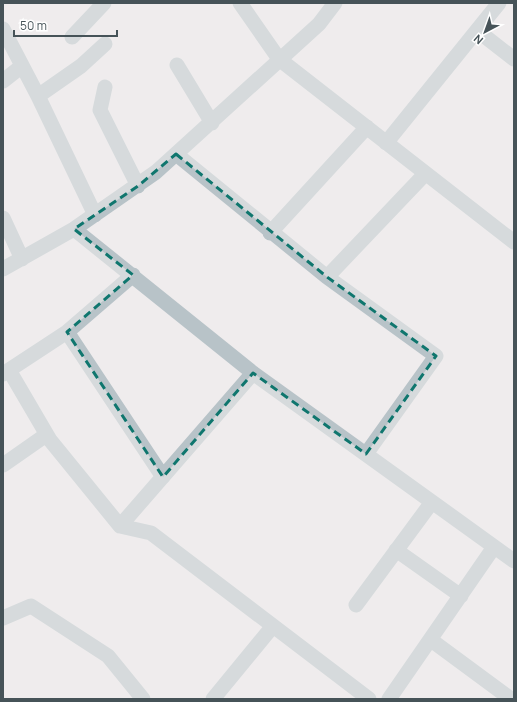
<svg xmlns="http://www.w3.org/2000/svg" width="517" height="702" viewBox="0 0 517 702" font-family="Manrope,sans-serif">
	<rect width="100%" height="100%" fill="#efeced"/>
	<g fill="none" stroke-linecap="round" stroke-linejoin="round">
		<!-- minor -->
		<path stroke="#b8c3c8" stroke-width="15" d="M240,3l39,56 235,183
			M3,29l35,67 57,119
			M478,31l36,28
			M72,37l32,-34
			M177,65l35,58
			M3,81l19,-15
			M105,87l-5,23 38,76
			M38,96l43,-30 24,-22
			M386,143l113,-140
			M176,154l151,123 109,79 -70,98
			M3,218l19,41
			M74,229l179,144 261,188
			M270,233l97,-106
			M3,269l71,-40 82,-57 163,-148 16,-21
			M327,277l98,-103
			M67,332l96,145
			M9,370l41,70 70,86 31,7 218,166
			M3,374l64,-42 66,-57
			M3,465l43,-30
			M120,526l133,-153
			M396,550l65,46
			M356,605l76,-103
			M3,618l28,-12 77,50 35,43
			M431,640l80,59
			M213,699l60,-73
			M389,699l105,-152"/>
	</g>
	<!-- marked area -->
	<path d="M0 0H517V702H0ZM176,154l151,123 109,79 -70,98 -113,-81 -90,104 -96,-145 66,-57 -59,-46 64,-43z" fill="#efeced" fill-opacity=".55" fill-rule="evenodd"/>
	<path fill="none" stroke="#0f766e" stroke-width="3" stroke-dasharray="8 5" stroke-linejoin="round" d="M176,154l151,123 109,79 -70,98 -113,-81 -90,104 -96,-145 66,-57 -59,-46 64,-43z"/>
	<!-- border -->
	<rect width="517" height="702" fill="none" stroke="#465358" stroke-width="8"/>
	<!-- north arrow -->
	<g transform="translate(485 32) rotate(221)" stroke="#ffffff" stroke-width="3" paint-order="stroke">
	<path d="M0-3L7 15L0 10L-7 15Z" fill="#465358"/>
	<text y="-6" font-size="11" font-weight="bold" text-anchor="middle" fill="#465358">N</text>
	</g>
	<!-- scale -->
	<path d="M14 30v6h103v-6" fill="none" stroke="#465358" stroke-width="2"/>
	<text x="20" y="30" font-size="12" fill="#465358" stroke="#ffffff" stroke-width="3" paint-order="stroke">50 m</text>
</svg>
